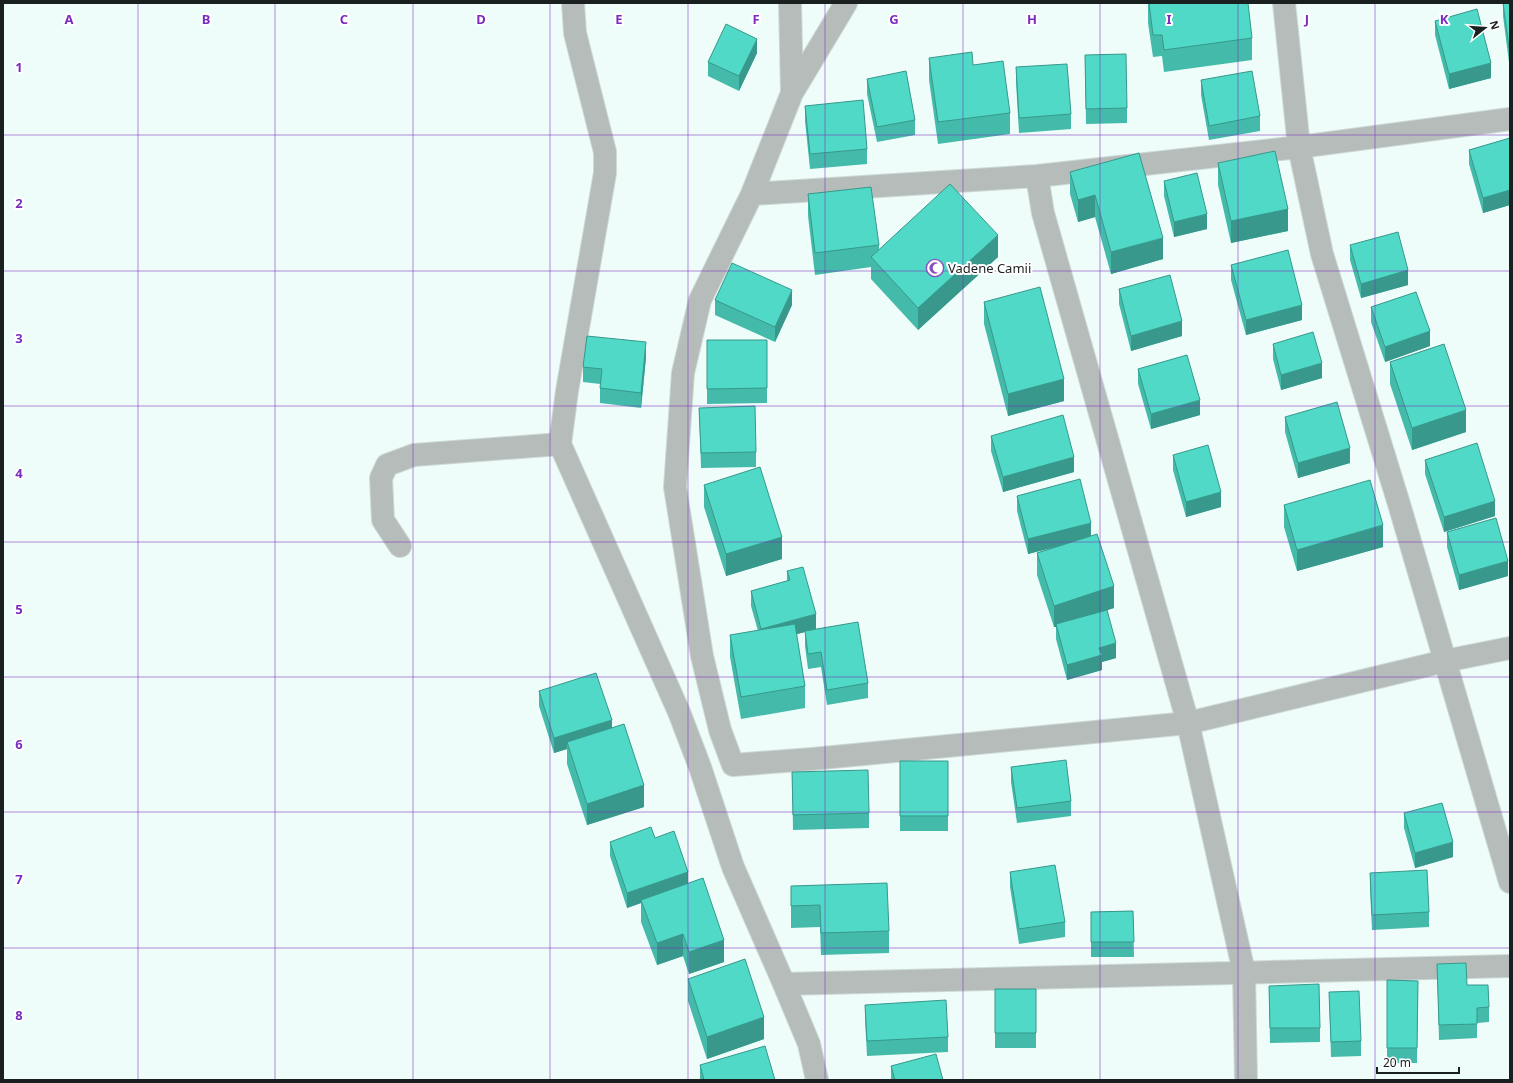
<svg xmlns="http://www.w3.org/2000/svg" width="1513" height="1083" viewBox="0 0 1513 1083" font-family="'Noto Sans',sans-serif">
	<rect width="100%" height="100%" fill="#effdfa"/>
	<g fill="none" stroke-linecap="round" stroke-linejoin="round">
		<defs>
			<path id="minor" d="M573,3l2,30 30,119v21l-38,218 -7,53 119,268 21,55 33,100 51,117 25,60 8,36
				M790,3l2,90
				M846,3l-54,90 -40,101 -52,106 -17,73 -8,114 27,169 18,74 13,35 79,-6 376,-36 257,-62 65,-13
				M1284,3l15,144 23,107 77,250 111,378
				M1037,176l6,37 145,510 56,249 2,108
				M752,194l285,-18 262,-29 211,-28
				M400,546l-17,-26 -2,-42 6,-13 27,-10 146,-11
				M784,984l726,-18"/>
		</defs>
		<!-- minor casing -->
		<use href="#minor" stroke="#cddad7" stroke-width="24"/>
		<!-- minor -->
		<use href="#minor" stroke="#b5bcba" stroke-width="22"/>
	</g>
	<!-- wall -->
	<path fill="#4ba" d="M1148,3l104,35v22l-88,12 -2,-16 -9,1 -5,-34z
		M1503,3h7v67l-7,-54z
		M1435,21l56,57 -42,11 -14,-54z
		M757,53l-18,38 -31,-15v-14z
		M1085,55l42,53v15l-41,1z
		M929,58l44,7 37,48v21l-72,10 -9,-64z
		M1016,67l55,47v15l-52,4 -3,-51z
		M867,79l48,41v15l-38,7 -10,-48z
		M1201,80l59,36v15l-51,9 -8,-45z
		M805,106l62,43v15l-57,5 -5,-48z
		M1510,138v67l-27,8 -14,-49v-14z
		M1218,163l70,68 -57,12 -13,-58z
		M1070,172l93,87 -52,15 -16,-57 -17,5 -8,-28z
		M1164,181l43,48 -33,8 -10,-41z
		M808,194l71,51v6l119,6 -80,73 -47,-51v-12l-56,8 -7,-59z
		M1350,245l58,40 -47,13 -11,-38z
		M1231,265l71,55 -56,15 -15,-55z
		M1119,289l63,47 -51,15 -12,-47z
		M715,300l77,5 -17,37 -60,-27z
		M984,302l80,99 -56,15 -24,-92z
		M1371,307l59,39 -45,16 -14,-40z
		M707,340h60v63l-60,1z
		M1273,344l49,34 -41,12 -8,-31z
		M646,357l-5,51 -41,-5v-19l-17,-2v-15z
		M1390,362l76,70 -54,18 -22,-66z
		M1138,369l62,46 -49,14 -13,-45z
		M699,408l57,44v15l-55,1z
		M1285,417l65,46 -52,15 -13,-46z
		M991,436l83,36 -71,20 -12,-41z
		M1173,455l48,52 -35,10 -13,-47z
		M1425,460l70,56 -51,16 -19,-58z
		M704,485l78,74 -56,17 -22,-69z
		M1017,496l74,40 23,72 -7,2 9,48 -14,4v8l-35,10 -11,-41v-12h-2l-17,-52v-22l25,-8 -34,9 -11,-43z
		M1284,505l99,42 -86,24 -13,-44z
		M1447,532l61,44 -49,14 -12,-43z
		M787,571l29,58 -4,1 56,53v15l-41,7 -6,-38 -13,2 -3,-23v-14l-9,2 9,52v22l-64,11 -11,-62v-22l28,-4 -7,-25v-15l36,-10z
		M539,691l73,37 32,79 -57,18 -20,-61v-15l-13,4 -15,-47z
		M900,761h48v70h-48z
		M1011,767l60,34v15l-54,7 -6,-41z
		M792,772l77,41v15l-76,2z
		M1404,813l49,44 -38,11 -11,-40z
		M655,838l33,45 36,79 -35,12 -6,-18 -26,9 -16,-43v-19l-14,5 -17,-52v-14z
		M1010,872l55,50v15l-46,7 -9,-57z
		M1370,873l59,39v15l-57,3 -2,-42z
		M791,886l98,45v22l-68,2 -1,-28 -29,1z
		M1133,911l1,46h-43v-45z
		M1437,964l30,21 22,22v15l-12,1v15l-38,2z
		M688,979l76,60 -57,20 -19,-58z
		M1387,980l31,1 -1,82h-30z
		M1269,986l51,42v14l-50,1z
		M995,989h41v59h-41z
		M1329,992l32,49v15l-30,1z
		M865,1005l83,32v15l-81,4 -2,-37z
		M700,1065l75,15h-75z
		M891,1066l52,14h-52z"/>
	<!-- shaded-wall -->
	<path fill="#37988b" d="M757,39v14l-18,38v-15z
		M1491,63v15l-42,11v-15z
		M1510,190v15l-27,8v-15z
		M1095,195v22l-17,5v-22z
		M1288,209v22l-57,12v-22z
		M1207,214v15l-33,8v-15z
		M998,235v22l-80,73v-22z
		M1163,238v21l-52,15v-22z
		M1408,270v15l-47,13v-14z
		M792,290v15l-17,37v-15z
		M1302,305v15l-56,15v-15z
		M1182,321v15l-51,15v-15z
		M1430,331v15l-45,16v-15z
		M646,342v15l-5,51v-15z
		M1322,363v15l-41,12v-15z
		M1064,379v22l-56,15v-22z
		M1200,400v15l-49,14v-15z
		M1466,410v22l-54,18v-22z
		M1350,448v15l-52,15v-15z
		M1074,457v15l-71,20v-15z
		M1221,492v15l-35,10v-15z
		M1495,501v15l-51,16v-15z
		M1091,523v15l-63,16v-15z
		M1383,525v22l-86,24v-21z
		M782,537v22l-56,17v-22z
		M1508,561v15l-49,14v-15z
		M1114,586v22l-58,19v-3v3h-2v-21z
		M816,614v15l-55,15v-15z
		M1116,643v15l-14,4v8l-35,10v-15l32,-17z
		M612,720v15l-45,7v7l-13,4v-15z
		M644,785v22l-57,18v-21z
		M1453,842v15l-38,11v-15z
		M688,872v15l-47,13v3l-14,5v-15z
		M683,934v22l-26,9v-22z
		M724,940v22l-35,12v-22z
		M764,1017v22l-57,20v-22z"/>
	<!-- building -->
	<path fill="#4fd9c6" stroke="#37988b" d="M1149,3h99l4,35 -88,12 -2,-15h-9z
		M1503,3h7v52z
		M1477,9l14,54 -42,11 -14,-53z
		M726,24l31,15 -18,37 -31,-14z
		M972,52l1,13 30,-4 7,52 -72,9 -9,-64z
		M1126,54l1,54 -41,1 -1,-54z
		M1067,64l4,50 -52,4 -3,-51z
		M906,71l9,49 -38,7 -10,-48z
		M1252,71l8,45 -51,10 -8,-46z
		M863,100l4,49 -57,5 -5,-48z
		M1510,138v52l-27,8 -14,-48z
		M1275,151l13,58 -57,12 -13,-58z
		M1139,153l24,85 -52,14 -16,-57 -17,5 -8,-28z
		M1197,173l10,41 -33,8 -10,-41z
		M950,184l48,51 -80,73 -47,-51z
		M871,187l8,58 -64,8 -7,-59z
		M1398,232l10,38 -47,14 -11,-39z
		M1288,250l14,55 -56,15 -15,-55z
		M732,263l60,27 -17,37 -60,-27z
		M1170,275l12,46 -51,15 -12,-47z
		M1040,287l24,92 -56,15 -24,-92z
		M1416,292l14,39 -45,16 -14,-40z
		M1313,332l9,31 -41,12 -8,-31z
		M587,336l59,6 -5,51 -41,-5 2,-19 -19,-2z
		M707,340h60v48l-60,1z
		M1444,344l22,66 -54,18 -22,-66z
		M1187,355l13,45 -49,14 -13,-45z
		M1337,402l13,46 -52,15 -13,-46z
		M755,406l1,46 -55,1 -2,-45z
		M1063,415l11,42 -71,20 -12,-41z
		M1477,443l18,58 -51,16 -19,-57z
		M1208,445l13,47 -35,10 -13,-47z
		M760,467l22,70 -56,17 -22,-69z
		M1080,479l11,44 -63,16 -11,-43z
		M1370,480l13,45 -86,25 -13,-45z
		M1496,518l12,43 -49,14 -12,-43z
		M1097,534l17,52 -60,20 -17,-53z
		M803,567l13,47 -55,15 -10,-38 39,-11 -3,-9z
		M1107,610l9,33 -17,5 3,7 -35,10 -11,-41z
		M858,622l10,61 -41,7 -6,-38 -13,2 -3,-23z
		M795,624l10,62 -64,11 -11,-62z
		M596,673l16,47 -58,18 -15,-47z
		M624,724l20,61 -57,19 -20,-62z
		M1066,760l5,41 -54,7 -6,-41z
		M900,761h48v55h-48z
		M868,770l1,43 -76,2 -1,-43z
		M1442,803l11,39 -38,11 -11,-40z
		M651,827l4,11 19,-7 14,41 -61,21 -17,-51z
		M1055,865l10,57 -46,7 -9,-57z
		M1427,870l2,42 -57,3 -2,-42z
		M703,878l21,62 -35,12 -6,-18 -26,9 -16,-43z
		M887,883l2,48 -68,2 -1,-28 -29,1v-20z
		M1133,911l1,31h-43v-30z
		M745,959l19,58 -57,20 -19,-58z
		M1466,963l1,22h21l1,22 -12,1v16l-38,1 -2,-61z
		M1387,980l31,1 -1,67h-30z
		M1319,984l1,44h-50l-1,-42z
		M995,989h41v44h-41z
		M1359,991l2,50 -30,1 -2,-50z
		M946,1000l2,37 -81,4 -2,-36z
		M765,1046l10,34h-71l-4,-15z
		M936,1054l7,26h-48l-4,-14z"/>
	<!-- grid -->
	<path fill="none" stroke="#7b2cbf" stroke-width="1" stroke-opacity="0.55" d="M138,3v1077M275,3v1077M413,3v1077M550,3v1077M688,3v1077M825,3v1077M963,3v1077M1100,3v1077M1238,3v1077M1375,3v1077M3,135h1507M3,271h1507M3,406h1507M3,542h1507M3,677h1507M3,812h1507M3,948h1507"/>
	<!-- icons -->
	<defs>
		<symbol id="mosque-ring" viewBox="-11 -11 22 22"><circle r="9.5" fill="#fff" stroke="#894dc4" stroke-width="1.5"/><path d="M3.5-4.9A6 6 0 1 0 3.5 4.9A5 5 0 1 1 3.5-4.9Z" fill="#894dc4"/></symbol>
	</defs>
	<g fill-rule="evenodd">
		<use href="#mosque-ring" x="925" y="258" width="20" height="20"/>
	</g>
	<g text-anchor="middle" stroke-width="4" stroke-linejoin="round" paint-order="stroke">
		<!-- poi labels -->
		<g font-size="13" fill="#1a201f" stroke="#fff" text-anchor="start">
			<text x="948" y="273">Vadene Camii</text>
		</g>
	</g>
	<g font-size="13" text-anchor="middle" font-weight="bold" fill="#7b2cbf" stroke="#fff" stroke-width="4" stroke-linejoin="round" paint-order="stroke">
		<text x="69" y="24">A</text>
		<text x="206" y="24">B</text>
		<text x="344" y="24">C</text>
		<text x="481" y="24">D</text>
		<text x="619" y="24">E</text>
		<text x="756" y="24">F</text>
		<text x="894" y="24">G</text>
		<text x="1032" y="24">H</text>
		<text x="1169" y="24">I</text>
		<text x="1307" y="24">J</text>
		<text x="1444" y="24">K</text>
		<text x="19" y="72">1</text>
		<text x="19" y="208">2</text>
		<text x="19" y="343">3</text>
		<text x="19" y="478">4</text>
		<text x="19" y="614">5</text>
		<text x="19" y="749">6</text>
		<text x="19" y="884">7</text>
		<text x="19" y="1020">8</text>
	</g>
	<!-- border -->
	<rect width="1513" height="1083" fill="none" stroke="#1a201f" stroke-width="8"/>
	<!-- north arrow -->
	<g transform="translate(1485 28) rotate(73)" stroke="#ffffff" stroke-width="3" paint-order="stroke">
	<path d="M0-3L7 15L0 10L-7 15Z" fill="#1a201f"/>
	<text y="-6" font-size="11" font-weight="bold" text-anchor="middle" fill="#1a201f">N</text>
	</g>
	<!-- scale -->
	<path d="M1377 1067v6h82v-6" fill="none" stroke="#1a201f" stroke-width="2"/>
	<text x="1383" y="1067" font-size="12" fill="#1a201f" stroke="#ffffff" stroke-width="3" paint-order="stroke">20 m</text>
</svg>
